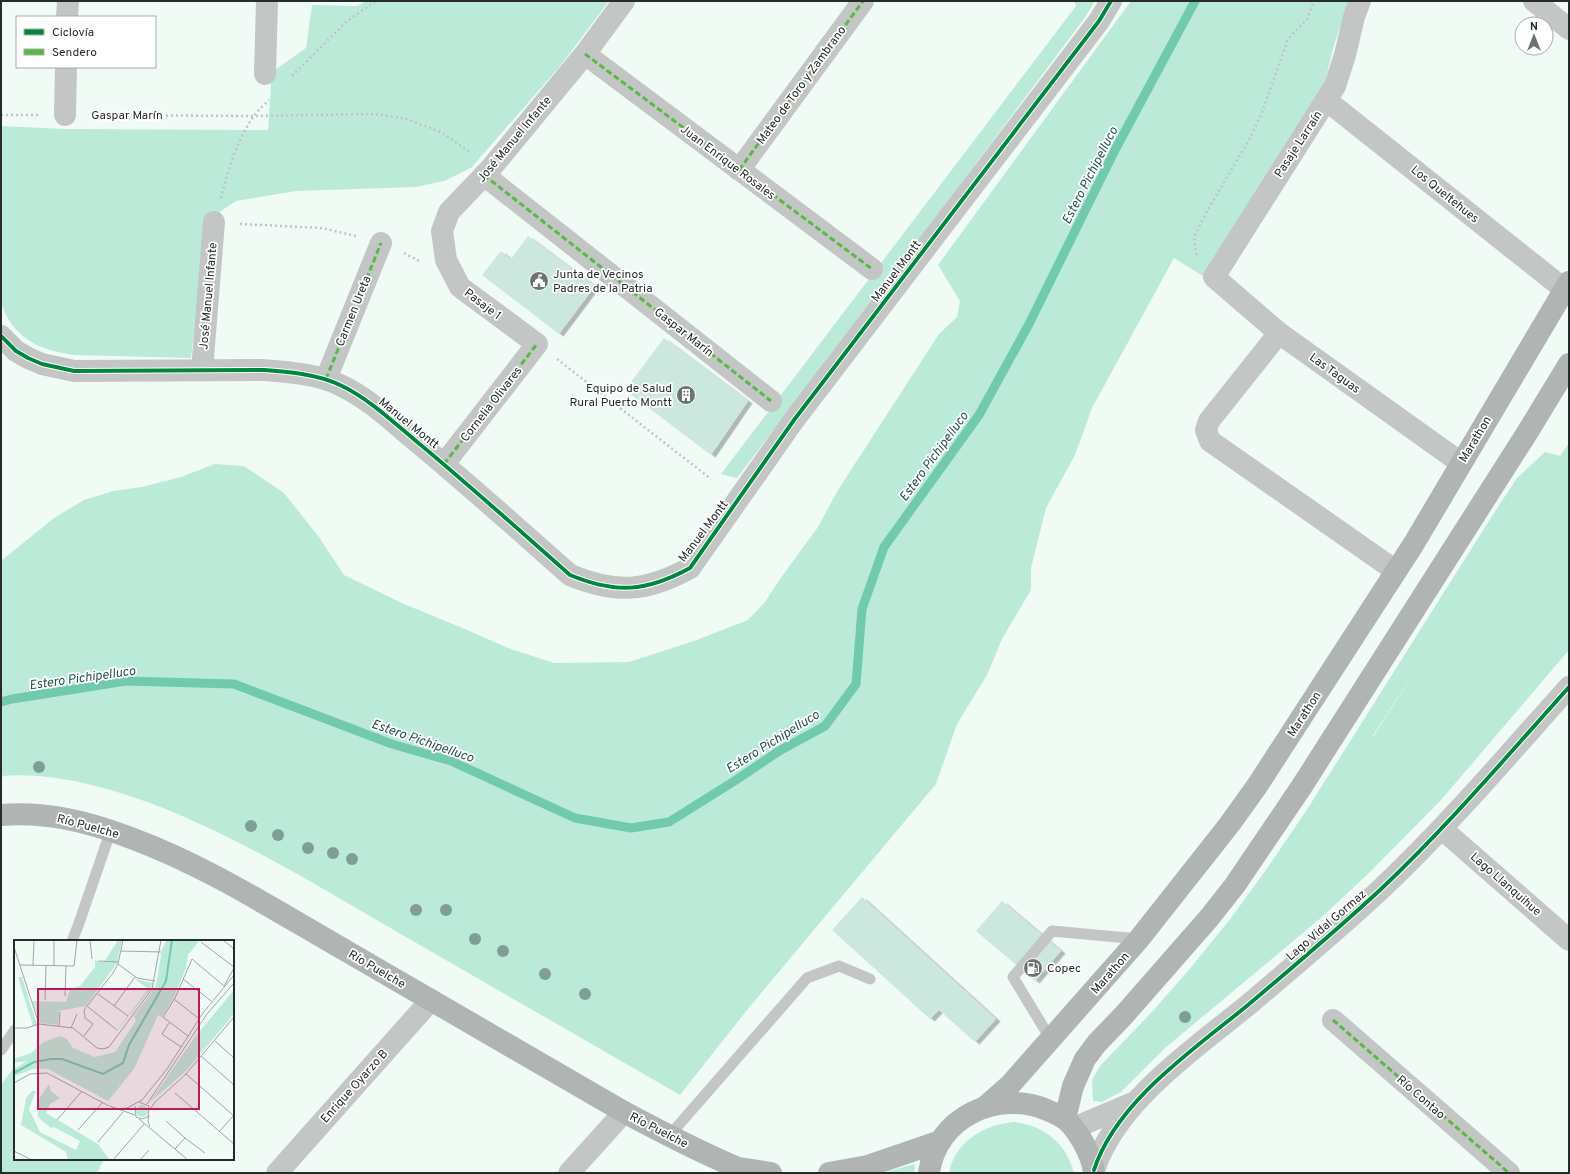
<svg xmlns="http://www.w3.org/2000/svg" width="1570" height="1174" viewBox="0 0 1570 1174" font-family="Overpass,sans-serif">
	<defs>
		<filter id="shadow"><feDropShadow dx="4.5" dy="2.5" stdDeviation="0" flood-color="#0004"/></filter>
	</defs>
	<rect width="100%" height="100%" fill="#f0fbf6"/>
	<!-- green -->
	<path fill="#bcead8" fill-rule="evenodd" d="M366,1h243l-48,64 -90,103 -27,13 -28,6 -120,4 -60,10 -30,20 -15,137 -117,-3c-35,-5 -62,-17 -73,-53v-176l63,3 204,1 4,-58 34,-24 6,-43 45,1z
		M1074,1h21l-11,18 -167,223 -180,236 -16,-4 355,-468z
		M1131,1h221c-14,25 -21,54 -27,82l-119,195 -32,-20 -82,150 -17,47 -29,53 -15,60v22l-29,49 -15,36 -30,49 -21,60 -189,226 -67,85c-91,-53 -183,-105 -274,-158 -84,-48 -166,-100 -256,-134 -48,-17 -98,-31 -149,-27v-215l53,-43 30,-18 29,-9 29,-4 39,-10 34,-13 29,2 40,27 35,44 25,38 60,29 61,25 43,19 46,15 75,-1 65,-21 54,-21 17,-18 15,-23 38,-52 20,-37 101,-156 18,-17 3,-16 -22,-36z
		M1569,443v207l-128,150 -70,71 -50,47 -156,130 -44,44 -19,10 -9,-1 -1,-21 8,-14 51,-53 37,-42 43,-53 37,-51 40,-59 184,-292 25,-38 28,-26 15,4zM1419,665l-46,72h-1z
		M15,1066v93h89l-7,14h-96v-88z
		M1015,1122c30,4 51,21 59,51h-125c6,-32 36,-49 66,-51z
		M915,1164l-1,9h-33z"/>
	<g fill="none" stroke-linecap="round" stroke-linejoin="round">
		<!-- stream -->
		<path stroke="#71c9ae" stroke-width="9" d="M1,702l11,-3 114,-18 108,3 158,60 59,17 124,57 56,10 38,-6 67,-42 43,-29 46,-25 31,-42 6,-75 22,-62 95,-132 50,-91 86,-174 80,-149"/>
	</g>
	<!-- building -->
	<path fill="#cce7dd" filter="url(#shadow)" d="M528,236l67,50 -36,48 -77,-59 19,-24 10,8z
		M664,338l84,63 -37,54 -86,-65z
		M862,897l134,122 -21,23 -36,-32 -9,9 -98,-89z
		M1002,901l59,50 -26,30 -59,-50z"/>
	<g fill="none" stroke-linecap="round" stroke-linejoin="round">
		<!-- path -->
		<path stroke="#c0c5c3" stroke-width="2.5" stroke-dasharray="2 3" stroke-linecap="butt" d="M292,76l55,-55 29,-20
			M1,115h37
			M91,115l163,1 121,-2 32,5 34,13 30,21
			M221,198c7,-27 16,-59 33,-82 4,-6 10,-11 15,-16
			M240,224l82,4 34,8
			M404,253l15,8
			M1197,255l-1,-2 -2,-16 12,-24 44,-75 11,-23 27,-76 19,-20 7,-18
			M557,359l154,120"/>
		<!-- service -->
		<path stroke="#c3c6c5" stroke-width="11" d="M72,941l6,-15 33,-96
			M1050,1038l-37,-61 39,-46 87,8
			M1,1050l14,-20
			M669,1136l138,-158 32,-12 31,13"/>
		<!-- minor -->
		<path stroke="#c3c6c5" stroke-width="22" d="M1360,1l-6,16 -9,38 -10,31 -121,191 65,56 182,130
			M1534,1l35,28
			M67,17l1,-16
			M585,54l287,215
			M265,74l2,-73
			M1326,100l238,189
			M65,115l1,-48
			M739,170l124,-169
			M484,175l287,226
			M1279,333l-70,88 -3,9 4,11 186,130
			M1,336l15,15 12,7 14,6 32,7 189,-1c26,2 54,4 77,15 28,13 52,36 76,56 52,43 103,89 154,134 46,19 76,17 120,-7l104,-148 305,-399 12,-20
			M202,370l12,-148
			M326,379l55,-136
			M444,464l93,-120 -77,-57 -14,-27 -4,-29 7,-19 42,-44 94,-114 39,-53
			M1442,829l127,111
			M1333,1020l176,153
			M277,1173l154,-173
			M569,1173l55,-61"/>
		<!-- tertiary -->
		<path stroke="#c3c6c5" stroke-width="22" d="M1074,1128l59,-25
			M1094,1170c22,-68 100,-121 154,-165 45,-38 89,-75 132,-115 67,-63 127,-134 189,-203"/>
		<!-- primary -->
		<path stroke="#b0b5b3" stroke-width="22" d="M1,815c45,-4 88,7 130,23 78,29 145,73 217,114 92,53 184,106 276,160 41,22 83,44 126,61
			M985,1107l25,-22 129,-146 90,-114 28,-39 156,-241 156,-263
			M1065,1119l8,-33 12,-27 12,-16 27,-28 85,-97 26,-33 67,-99 225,-353 42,-69
			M739,1168l32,5
			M829,1173l39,-7 73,-25
			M929,1173c7,-56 69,-84 118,-63 7,3 14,6 19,10 8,6 12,14 17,22 5,9 10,20 11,31"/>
		<!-- quiet -->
		<path stroke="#58b947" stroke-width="3" stroke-dasharray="6 3" stroke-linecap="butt" d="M585,54l287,215
			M739,170l124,-169
			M484,175l287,226
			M326,379l55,-136
			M444,464l93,-120
			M1333,1020l176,153"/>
		<defs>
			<path id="cycleway" d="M1,336l15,15 12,7 14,6 32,7 189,-1c26,2 54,4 77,15 28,13 52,36 76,56 52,43 103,89 154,134 46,19 76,17 120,-7l104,-148 305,-399 12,-20
				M1094,1170c22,-68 100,-121 154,-165 45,-38 89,-75 132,-115 67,-63 127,-134 189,-203"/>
		</defs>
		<!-- cycleway casing -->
		<use href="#cycleway" stroke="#fff" stroke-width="6"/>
		<!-- cycleway -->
		<use href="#cycleway" stroke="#00873e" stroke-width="4"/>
	</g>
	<!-- trees -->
	<g fill="#809f94">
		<circle cx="39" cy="767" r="6"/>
		<circle cx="251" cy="826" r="6"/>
		<circle cx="278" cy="835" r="6"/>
		<circle cx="308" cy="848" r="6"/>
		<circle cx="333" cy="853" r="6"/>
		<circle cx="352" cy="859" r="6"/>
		<circle cx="416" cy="910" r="6"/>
		<circle cx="446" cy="910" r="6"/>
		<circle cx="475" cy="939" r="6"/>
		<circle cx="503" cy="951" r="6"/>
		<circle cx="545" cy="974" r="6"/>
		<circle cx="585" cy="994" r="6"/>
		<circle cx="1185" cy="1017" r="6"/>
	</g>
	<!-- icons -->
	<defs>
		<symbol id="civic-disc" viewBox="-11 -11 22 22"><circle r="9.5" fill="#6c7471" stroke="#fff"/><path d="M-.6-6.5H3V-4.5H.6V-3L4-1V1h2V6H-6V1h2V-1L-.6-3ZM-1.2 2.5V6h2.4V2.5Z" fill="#fff"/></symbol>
		<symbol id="building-disc" viewBox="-11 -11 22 22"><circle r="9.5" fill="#6c7471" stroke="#fff"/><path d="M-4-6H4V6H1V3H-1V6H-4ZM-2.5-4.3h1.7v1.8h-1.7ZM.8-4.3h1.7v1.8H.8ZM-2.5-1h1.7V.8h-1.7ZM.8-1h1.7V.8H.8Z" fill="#fff"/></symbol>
		<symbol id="fuel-disc" viewBox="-11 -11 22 22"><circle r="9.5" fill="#6c7471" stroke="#fff"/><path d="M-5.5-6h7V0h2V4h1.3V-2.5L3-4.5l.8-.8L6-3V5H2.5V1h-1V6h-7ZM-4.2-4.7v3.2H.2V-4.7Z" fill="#fff"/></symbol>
	</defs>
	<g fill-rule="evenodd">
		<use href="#civic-disc" x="528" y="270" width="22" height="22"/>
		<use href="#building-disc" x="675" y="384" width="22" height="22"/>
		<use href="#fuel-disc" x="1022" y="957" width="22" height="22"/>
	</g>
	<g text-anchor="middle" stroke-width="3.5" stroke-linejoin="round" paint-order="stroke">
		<!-- street labels -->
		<g font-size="12" fill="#252c29" stroke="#fff">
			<text transform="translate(801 85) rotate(-54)" y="4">Mateo de Toro y Zambrano</text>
			<text x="127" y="119">Gaspar Marín</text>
			<text transform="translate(514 139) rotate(-50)" y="4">José Manuel Infante</text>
			<text transform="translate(1298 144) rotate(-57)" y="4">Pasaje Larraín</text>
			<text transform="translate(728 162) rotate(37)" y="4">Juan Enrique Rosales</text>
			<text transform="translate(1445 194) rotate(39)" y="4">Los Queltehues</text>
			<text transform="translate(896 271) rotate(-53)" y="4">Manuel Montt</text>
			<text transform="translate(208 296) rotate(-85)" y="4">José Manuel Infante</text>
			<text transform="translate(483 304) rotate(37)" y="4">Pasaje 1</text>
			<text transform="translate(353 311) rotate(-68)" y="4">Carmen Ureta</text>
			<text transform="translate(684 332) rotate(38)" y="4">Gaspar Marín</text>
			<text transform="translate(1335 373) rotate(36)" y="4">Las Taguas</text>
			<text transform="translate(491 404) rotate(-52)" y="4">Cornelia Olivares</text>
			<text transform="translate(409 423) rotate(39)" y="4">Manuel Montt</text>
			<text transform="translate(1475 439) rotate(-59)" y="4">Marathon</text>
			<text transform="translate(703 531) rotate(-53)" y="4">Manuel Montt</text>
			<text transform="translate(1304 714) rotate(-57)" y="4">Marathon</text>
			<text transform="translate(88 826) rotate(15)" y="4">Río Puelche</text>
			<text transform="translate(1506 884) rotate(41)" y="4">Lago Llanquihue</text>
			<text transform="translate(1326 925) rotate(-41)" y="4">Lago Vidal Gormaz</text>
			<text transform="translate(377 969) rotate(30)" y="4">Río Puelche</text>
			<text transform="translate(1110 973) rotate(-49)" y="4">Marathon</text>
			<text transform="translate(354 1086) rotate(-48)" y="4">Enrique Oyarzo B</text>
			<text transform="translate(1421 1097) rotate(41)" y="4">Río Contao</text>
			<text transform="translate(659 1130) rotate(27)" y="4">Río Puelche</text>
		</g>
		<!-- poi labels -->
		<g font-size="12" fill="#252c29" stroke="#fff" text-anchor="start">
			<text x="553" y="278">Junta de Vecinos<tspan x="553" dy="14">Padres de la Patria</tspan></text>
			<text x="672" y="392" text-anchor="end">Equipo de Salud<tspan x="672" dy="14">Rural Puerto Montt</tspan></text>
			<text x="1047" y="972">Copec</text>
		</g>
		<!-- water labels -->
		<g font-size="13" font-style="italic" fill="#245444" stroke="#fff">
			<text transform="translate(1089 175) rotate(-63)" y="5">Estero Pichipelluco</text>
			<text transform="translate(933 456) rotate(-54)" y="5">Estero Pichipelluco</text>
			<text transform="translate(82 677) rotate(-8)" y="5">Estero Pichipelluco</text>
			<text transform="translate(423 740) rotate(19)" y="5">Estero Pichipelluco</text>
			<text transform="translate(772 741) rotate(-32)" y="5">Estero Pichipelluco</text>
		</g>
	</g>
	<!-- overview -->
	<g transform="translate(14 940)">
		<rect width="220" height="220" fill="#f0fbf6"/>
		<path d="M104,0h4l-5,23 -31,43 -27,5 -1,14 -18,-2 -8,-22 34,1 4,-13 10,-3 15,-19v-7l9,2zM153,0h33l-12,15 -2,13 -12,29 -12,20 -4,-2 -24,54 -26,32 -60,-32h-15l-19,7v-7l13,-8 -13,2v-4l17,-6 13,-11 16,-6 7,3 6,9 22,9 20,-5 21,-31 -2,-5 22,-30 6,-37zM4,37h4l7,23 8,24 -4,2zM121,39l18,4 -4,8 -37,46 36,-48zM220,50v23l-5,7 -43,51 -36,31 44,-64zM35,144l2,7 9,7 -10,6 -4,9 52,31 12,16h-42l-2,-8 -45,-27 5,-27 6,-7h4l-7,18 11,23 36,18 4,-9 -26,-14 -3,1 -13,-11 -1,-15zM122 171a6 6 0 1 1 12 0a6 6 0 1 1-12 0Z" fill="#bcead8"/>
		<path fill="none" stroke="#71c9ae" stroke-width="2" d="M0,133l20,-11 17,-3h11l41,15 20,-11 6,-18 37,-64 6,-41"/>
		<path fill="none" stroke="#9fa8a4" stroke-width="1" d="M76,0l2,19M209,0l11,9M187,2l33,25M0,7l25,77 34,4 24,20 6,1 6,-2 43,-58 9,-49M107,11l40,1M85,21l20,1M104,24l19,14 18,3M6,25l54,1 3,-26M19,25l1,-25M40,26v-26M169,39l28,22M84,54l30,22M51,56l1,-30M160,59l24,19M31,60l1,-34M100,66l21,-29M74,67l29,23M155,83l-7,11 19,13M45,87l1,-15M0,88h13l12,-4M57,88l6,-14M70,96l9,-12 -8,-6 -1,-8 29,-37 5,-9 5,-24M174,96l-25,-19 12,-19 17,-39 32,27 10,-18M201,101l19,17M187,116l33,29M172,134l48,42M0,143l16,-9 17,-1 60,32 28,10M161,153l59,51M133,164l60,-90 27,-31M121,166l1,11 6,2 6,-2 1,-11 -10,-4M100,169l13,-1 15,-8 25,-31 36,-56 31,-38M136,169l5,-7 31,-28 48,-57M135,175l-1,6 2,6M125,179l49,41M43,180l25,-29M152,181l19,17 -10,11M64,190l24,-27M205,192l15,-17M171,198l20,15M84,202l25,-30M0,211l18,9M100,219l30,-35M126,220l9,-10"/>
		<path fill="#c2185b" fill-opacity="0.15" stroke="#c2185b" stroke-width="2" d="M24,49h161v120h-161z"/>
		<rect width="220" height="220" fill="none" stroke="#252c29" stroke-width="2"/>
	</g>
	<!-- border -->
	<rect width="1570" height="1174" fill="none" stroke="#252c29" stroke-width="4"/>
	<!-- legend -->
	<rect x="16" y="16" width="140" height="52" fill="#ffffff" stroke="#a8aba9"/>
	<rect x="24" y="29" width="20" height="6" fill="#00873e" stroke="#a8aba9"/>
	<text x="52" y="36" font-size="12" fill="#252c29">Ciclovía</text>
	<rect x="24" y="49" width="20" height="6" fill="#58b947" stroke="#a8aba9"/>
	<text x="52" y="56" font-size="12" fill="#252c29">Sendero</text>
	<!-- north arrow -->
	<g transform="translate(1534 36)"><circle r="19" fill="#ffffff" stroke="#a8aba9"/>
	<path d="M0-3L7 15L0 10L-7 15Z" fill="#6c7471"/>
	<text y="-6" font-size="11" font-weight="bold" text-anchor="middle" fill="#252c29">N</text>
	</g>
</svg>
